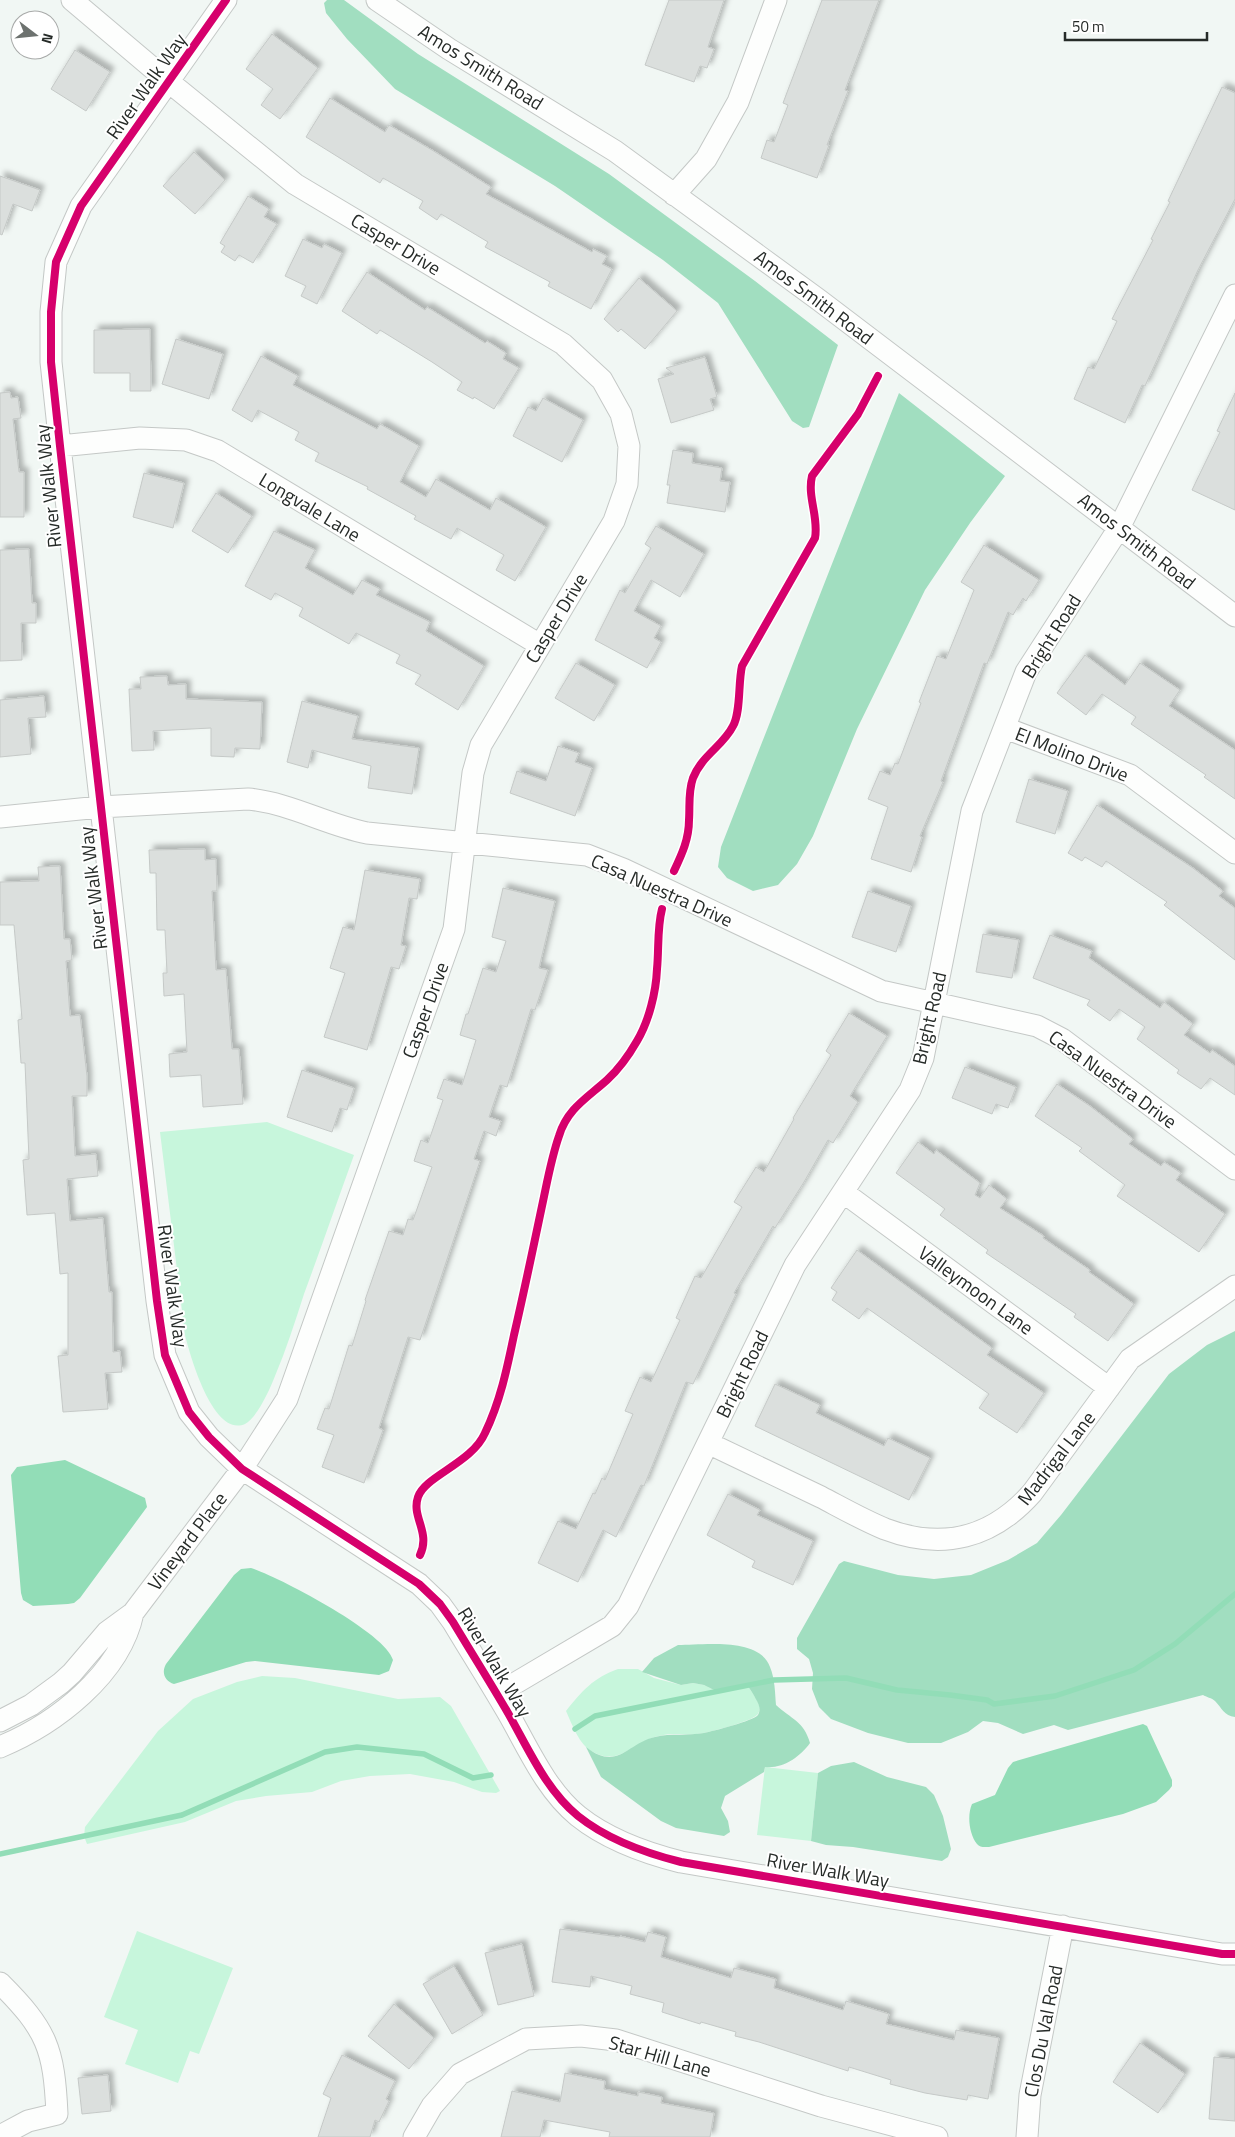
<svg xmlns="http://www.w3.org/2000/svg" width="1235" height="2137" viewBox="0 0 1235 2137" font-family="'Titillium Web',sans-serif">
	<defs>
		<filter id="shadow"><feDropShadow dx="4.5" dy="-4.5" stdDeviation="2.5" flood-color="#0004"/></filter>
	</defs>
	<rect width="100%" height="100%" fill="#f1f7f4"/>
	<!-- green -->
	<path fill="#c7f6dc" d="M267,1122l87,33c-17,47 -33,93 -50,139 -9,28 -18,56 -29,82 -5,13 -18,42 -30,48 -32,14 -55,-69 -60,-89l-25,-203z
		M618,1669h20l16,9 27,7 12,-2 11,2 12,6 30,-6c5,4 7,9 11,15 2,5 4,9 1,14 -5,7 -45,17 -54,19 -15,3 -30,-1 -45,3 -25,5 -40,31 -66,16 -14,-7 -21,-28 -27,-41 16,-20 27,-33 52,-42z
		M262,1676l33,2 103,21 42,-2 11,9 49,85 -4,2 -14,-1 -28,-10 -44,-8 -40,2 -29,5 -29,11 -46,4 -30,5 -51,21 -98,22 -3,-8 1,-9 73,-96 35,-32 44,-17z
		M765,1767l53,6 -7,68 -54,-6z
		M137,1931l96,37 -34,86 -9,-3 -12,32 -53,-19 13,-34 -34,-13z"/>
	<!-- forest -->
	<path fill="#a1dec0" d="M327,0h17l74,54 191,120 146,107 83,64 -29,82 -6,1 -11,-7 -74,-118 -55,-43 -108,-74 -160,-97 -48,-50 -21,-26 -2,-10z
		M899,393l106,83 -35,47 -45,67 -68,139 -44,107 -16,28 -19,21 -25,6 -26,-13 -9,-11 3,-20z
		M1235,1331v386c-11,-1 -13,-9 -20,-16 -3,-3 -9,-4 -12,-6l-135,35 -14,-5 -31,9 -25,-11 -15,-2 -15,11 -27,11h-33l-40,-10 -37,-14 -12,-12 -7,-18 1,-16 -4,-14 -12,-10v-11l42,-74 5,-3 54,14 36,4 37,-4 37,-15 29,-17 24,-28 108,-141 38,-29z
		M678,1645c25,0 82,-8 92,22 5,12 5,26 6,38 15,14 28,16 34,38 -10,14 -27,26 -45,24l-1,5 -39,24 -4,12 7,13 2,11 -6,4 -48,-8 -15,-7 -60,-44 -15,-30c32,25 41,-4 69,-10 16,-4 33,-1 49,-4 9,-2 49,-12 54,-18 3,-5 1,-10 -1,-14 -4,-7 -6,-12 -11,-16l-30,6 -12,-6 -11,-2 -12,2 -39,-13 12,-14z
		M854,1762l33,15 39,10 8,8 9,21 8,33 -3,8 -6,4 -89,-14 -27,-2 -15,-4 7,-68 13,-7z"/>
	<!-- water -->
	<path fill="#92ddb7" d="M65,1460l80,38 2,9 -67,91 -6,5 -6,1 -35,2 -10,-6 -2,-7 -10,-118 6,-8z
		M251,1568c28,9 135,65 142,92l-4,11 -10,4 -124,-14 -9,1 -72,22c-9,-3 -13,-11 -8,-20l68,-89 7,-6z
		M1143,1724l4,2 25,54v6l-3,4 -13,12 -33,12 -134,33c-4,0 -9,1 -12,-3 -8,-10 -10,-29 -5,-40l23,-9 13,-27 5,-6z"/>
	<g fill="none" stroke-linecap="round" stroke-linejoin="round">
		<!-- stream -->
		<path stroke="#92ddb7" stroke-width="5.5" d="M575,1729l20,-13 179,-36 72,-2 51,12 53,5 37,5 7,4 61,-8 79,-26 41,-26 60,-50
			M0,1854l182,-39 143,-63 32,-5 67,7 49,24 18,-3"/>
	</g>
	<!-- building -->
	<path fill="#dbdfdd" stroke="#c5c9c7" filter="url(#shadow)" d="M669,0h55l-16,47 6,2 -7,19 -7,-2 -6,16 -49,-17z
		M822,0h57l-34,90 3,1 -21,54h2l-12,33 -56,-20 6,-18 7,2 14,-37 -5,-2z
		M272,34l46,34 -38,51 -19,-14 12,-16 -27,-20z
		M75,50l35,22 -24,39 -35,-22z
		M1222,87l13,6v106l-37,71 -53,116 -3,-1 -17,38 -51,-24 14,-32 6,2 23,-48 -5,-2 41,-79 -2,-1 19,-37 -2,-1z
		M330,98l55,34 4,-7 43,25 59,37 -5,7 106,58 1,-3 14,7 -5,8 10,5 -21,40 -43,-23 2,-4 -65,-35 3,-5 -47,-28 -4,6 -18,-12 4,-7 -40,-23 -3,5 -74,-46z
		M194,152l31,28 -30,34 -32,-28z
		M0,176l40,14 -8,21 -19,-7 -11,31 -2,-1z
		M248,196l21,13 -5,8 13,7 -24,39 -14,-8 -4,6 -14,-9 4,-6 -5,-3z
		M303,239l19,9 2,-4 18,9 -25,51 -16,-8 5,-10 -21,-10z
		M367,272l58,38 2,-3 58,36 2,-2 19,12 -3,6 16,9 -25,41 -20,-12 -1,2 -16,-9 5,-8 -30,-20 -52,-32 -3,4 -35,-23z
		M639,278l38,33 -32,38 -24,-20 -3,3 -14,-13z
		M150,329l1,62h-21v-18h-36v-43z
		M176,339l47,15 -14,45 -47,-15z
		M261,356l37,20 -5,9 84,44 3,-5 39,22 -19,36 26,15 10,-18 54,31 6,-12 50,29 -31,54 -19,-11 8,-15 -47,-27 -6,11 -37,-20 2,-3 -49,-27 1,-2 -53,-26 4,-8 -24,-13 4,-8 -41,-22 -6,12 -20,-12z
		M705,357l12,40 -7,2 4,11 -43,13 -13,-44 16,-5 -8,-6z
		M10,392l1,6 7,-1 3,21 -8,1 6,53h5v45h-24v-124z
		M1235,393v117l-43,-20 28,-58 -3,-1z
		M543,398l40,22 -21,42 -49,-26 15,-29 8,4z
		M673,450l20,3 -1,10 30,5 -2,13 10,1 -5,30 -58,-9 3,-18h-3z
		M144,473l40,10 -11,45 -40,-11z
		M216,493l36,23 -24,37 -36,-22z
		M656,526l48,28 -24,43 -29,-17 -17,31 27,15 -7,12 7,4 -14,26 -52,-28 25,-50 5,3 26,-45 -6,-4z
		M274,531l41,19 -10,18 48,27 9,-15 18,9 -4,6 54,27 -4,9 58,35 -26,44 -43,-26 6,-9 -25,-12 4,-8 -44,-22 -7,11 -50,-28 4,-8 -28,-15 -4,7 -26,-14z
		M984,545l55,35 -13,21 -3,-3 -10,17 -5,-3 -21,52 -3,-1 -43,118 2,1 -23,54 2,1 -11,35 -40,-13 17,-52 -20,-8 12,-28 10,4 5,-12 3,1 23,-61 -2,-1 18,-46 9,3 28,-69 -13,-8z
		M29,549l3,54h4v20h-15l1,37 -22,1v-111z
		M1085,655l40,30 15,-22 40,27 -11,16 66,44v49l-31,-22 2,-2 -75,-51 5,-7 -34,-23 -16,21 -29,-22z
		M576,663l39,22 -21,36 -39,-23z
		M167,676l1,9 18,-1v15l76,3 -2,47 -25,-1 -1,9 -23,-1v-28l-58,3 1,19 -22,1 -3,-62h12l-1,-12z
		M44,696l2,21 -18,1 3,36 -31,3v-57z
		M302,701l56,15 -6,23 67,9 -7,46 -44,-6 3,-22 -59,-16 -4,18 -21,-6z
		M558,746l21,7 -4,9 17,6 -17,48 -65,-23 7,-22 29,10z
		M1029,779l39,12 -13,43 -39,-12z
		M1097,805l96,63 30,23 -4,5 16,12v52l-71,-55 3,-3 -61,-41 -4,6 -17,-10 -3,4 -14,-8z
		M205,849v11l11,-1 1,32h-5l4,79 10,-1 6,80h7l4,55 -40,3 -2,-32 -31,2 -1,-23 18,-2 -3,-58 -20,2 -1,-23h4l-2,-43h-8l-1,-57h-6l-1,-23z
		M60,866l4,73h6l2,21 -6,1 4,55 10,-1 7,61v20h-15l3,60 21,-2 2,22 -31,3 3,42 33,-3 6,74h3l1,60 7,-1 2,21 -17,1 3,36 -45,3 -5,-56 10,-1v-82l-8,1 -5,-61 -28,2 -4,-55 6,-1 -4,-96h-4l-3,-43 4,-1 -8,-94h-14v-43l39,-1 -1,-14z
		M365,870l55,9 -3,20 -8,-1 -8,47 5,1 -7,23 -8,-2 -24,83 -43,-13 21,-64 -15,-5 13,-41 11,3z
		M503,888l52,13 -16,67 9,2 -13,40 -4,-1 -24,78 -7,-2 -11,32 12,4 -5,15 -12,-5 -10,28 6,2 -60,179 -12,-3 -29,91 4,2 -19,53 -42,-16 12,-32 -17,-6 8,-21 4,1 20,-64 3,1 14,-45 -1,-1 24,-69 14,4 5,-16 5,1 19,-53 -18,-6 7,-21 7,3 15,-43 -6,-2 7,-19 18,6 14,-45 -16,-5 6,-21h2l15,-46 13,4 10,-31 -14,-4z
		M868,891l43,15 -15,46 -44,-15z
		M983,934l36,6 -7,38 -36,-6z
		M1050,935l42,16 -3,7 71,50 4,-6 29,22 -9,11 26,18 2,-3 23,16v29l-25,-17 -9,11 -24,-16 2,-3 -42,-31 8,-12 -26,-18 -9,12 -23,-16 3,-5 -57,-22z
		M849,1013l38,23 -37,60 8,6 -25,41 -5,-3 -24,42 -29,46 -2,-2 -39,67 2,1 -43,90 -7,-2 -42,104 -3,-1 -25,52 -13,-7 -25,52 -40,-19 20,-42 18,8 17,-36 2,1 7,-16 3,2 28,-66 -8,-3 15,-34 11,5 29,-62 -4,-2 19,-42 6,2 41,-71 -8,-5 22,-35 8,5 30,-53 -1,-1 38,-63 -5,-4z
		M965,1067l51,20 -8,21 -12,-4 -4,10 -40,-16z
		M302,1070l52,18 -7,22 -7,-2 -8,24 -45,-15z
		M1057,1084l33,22 43,33 -4,5 32,22 3,-4 17,11 -5,7 49,34 -26,38 -82,-56 8,-11 -46,-34 3,-3 -47,-32z
		M918,1142l16,12 2,-4 44,33 -5,12 5,3 9,-13 18,14 -7,9 44,28 -1,2 47,32 -1,2 45,32 -26,37 -34,-24 2,-3 -90,-61 2,-3 -48,-35 5,-6 -49,-36z
		M857,1250l135,98 -5,7 57,38 -27,40 -38,-25 10,-14 -122,-86 -8,11 -27,-19 5,-8 -6,-4z
		M775,1384l45,21 -4,8 68,33 4,-8 42,20 -21,42 -154,-74z
		M728,1494l32,16 -3,5 56,26 -20,44 -41,-18 3,-6 -48,-26z
		M560,1929l59,8 1,-1 25,6 3,-10 18,5 -5,20 70,21 3,-10 42,11 -2,9 69,22 3,-9 43,13 -3,10 68,16 2,-10 43,8 -11,61 -20,-4 -1,5 -42,-7 -35,-9 1,-4 -42,-13 -1,4 -89,-29 -24,-6 1,-4 -35,-10 -1,2 -38,-12 2,-9 -34,-9 2,-8 -41,-10 -1,11 -38,-5z
		M522,1944l12,52 -36,9 -13,-52z
		M454,1966l29,49 -31,19 -29,-50z
		M394,2004l40,34 -25,31 -41,-33z
		M1140,2043l45,31 -27,39 -45,-31z
		M342,2055l53,26 -9,18 3,2 -10,21 -4,-2 -5,17h-52l13,-39 -8,-4z
		M1214,2057l21,2v62l-26,-2z
		M565,2073l40,8 -1,8 34,7v-4l24,5 -1,6 53,10 -4,24h-101l1,-5 -66,-12 -4,17h-39l11,-46 48,11z
		M108,2075l3,36 -29,3 -4,-36z"/>
	<g fill="none" stroke-linecap="round" stroke-linejoin="round">
		<defs>
			<path id="minor" d="M226,0l-145,206 -25,56 -5,50v50l9,84 97,855 8,54 24,57 20,25 33,32 177,115 21,20 13,18c18,30 37,60 55,91 20,35 38,77 70,103 30,24 67,37 103,46l541,92h13
				M377,0l72,49 166,102 204,149 416,316
				M674,195l32,-36 32,-57 38,-102
				M60,446l80,-8 46,2 32,11 322,194
				M1005,728l125,47 105,78
				M0,817l100,-10 148,-8c42,4 79,26 119,34l220,22 36,14 258,122 156,35 25,13 173,130
				M843,1192l266,196
				M708,1443c38,18 75,36 113,54 21,11 42,23 64,32 58,22 107,9 147,-36l98,-134 105,-73
				M497,1694l115,-68 16,-20 167,-341 115,-175 13,-32 49,-247 54,-139 93,-144 116,-233
				M0,1721l31,-16 30,-22 11,-10 35,-41 26,-19 109,-144 45,-70 167,-470 19,-156 8,-28 133,-224 13,-37 2,-38 -8,-32 -19,-34 -39,-36 -268,-160 -126,-102 -97,-82
				M0,1747c55,-23 120,-72 133,-134
				M0,1983c47,47 54,65 57,131l-29,7 -28,15
				M414,2137l18,-31 28,-32 66,-35 55,-3 35,4 205,66 116,31
				M1027,2137l3,-42 33,-169"/>
		</defs>
		<!-- minor casing -->
		<use href="#minor" stroke="#c4c8c6" stroke-width="23"/>
		<!-- minor -->
		<use href="#minor" stroke="#fdfefd" stroke-width="21"/>
		<defs>
			<path id="cycleway" d="M226,0l-145,206 -25,56 -5,50v50l9,84 97,855 8,54 24,57 20,25 33,32 177,115 21,20 13,18c18,30 37,60 55,91 20,35 38,77 70,103 30,24 67,37 103,46l541,92h13
				M674,871c8,-17 15,-32 15,-51 1,-15 -1,-28 4,-42 9,-23 30,-32 40,-52 8,-14 5,-43 9,-60l73,-128c4,-21 -8,-41 -3,-62l46,-62 20,-38
				M420,1555c11,-23 -9,-38 -2,-58 7,-21 54,-34 67,-64 15,-31 22,-64 29,-98 10,-43 19,-86 28,-129 5,-23 9,-47 17,-70 8,-27 28,-38 48,-56 12,-11 22,-25 30,-39 12,-20 19,-49 20,-72 2,-20 0,-41 5,-60"/>
		</defs>
		<!-- cycleway casing -->
		<use href="#cycleway" stroke="#fff" stroke-width="11"/>
		<!-- cycleway -->
		<use href="#cycleway" stroke="#d6006c" stroke-width="8"/>
	</g>
	<g text-anchor="middle" stroke-width="4" stroke-linejoin="round" paint-order="stroke">
		<!-- street labels -->
		<g font-size="19" fill="#262b28" stroke="#fff">
			<text transform="translate(481 67) rotate(32)" y="7">Amos Smith Road</text>
			<text transform="translate(146 86) rotate(-55)" y="7">River Walk Way</text>
			<text transform="translate(396 244) rotate(31)" y="7">Casper Drive</text>
			<text transform="translate(814 297) rotate(37)" y="7">Amos Smith Road</text>
			<text transform="translate(48 486) rotate(-96)" y="7">River Walk Way</text>
			<text transform="translate(310 507) rotate(31)" y="7">Longvale Lane</text>
			<text transform="translate(1137 541) rotate(38)" y="7">Amos Smith Road</text>
			<text transform="translate(556 618) rotate(-59)" y="7">Casper Drive</text>
			<text transform="translate(1051 636) rotate(-58)" y="7">Bright Road</text>
			<text transform="translate(1072 754) rotate(21)" y="7">El Molino Drive</text>
			<text transform="translate(93 888) rotate(-97)" y="7">River Walk Way</text>
			<text transform="translate(662 890) rotate(24)" y="7">Casa Nuestra Drive</text>
			<text transform="translate(425 1010) rotate(-70)" y="7">Casper Drive</text>
			<text transform="translate(929 1018) rotate(-77)" y="7">Bright Road</text>
			<text transform="translate(1113 1079) rotate(36)" y="7">Casa Nuestra Drive</text>
			<text transform="translate(173 1286) rotate(82)" y="7">River Walk Way</text>
			<text transform="translate(976 1290) rotate(36)" y="7">Valleymoon Lane</text>
			<text transform="translate(742 1374) rotate(-64)" y="7">Bright Road</text>
			<text transform="translate(1056 1458) rotate(-52)" y="7">Madrigal Lane</text>
			<text transform="translate(187 1541) rotate(-53)" y="7">Vineyard Place</text>
			<text transform="translate(495 1662) rotate(59)" y="7">River Walk Way</text>
			<text transform="translate(828 1870) rotate(10)" y="7">River Walk Way</text>
			<text transform="translate(1043 2031) rotate(-79)" y="7">Clos Du Val Road</text>
			<text transform="translate(660 2056) rotate(16)" y="7">Star Hill Lane</text>
		</g>
	</g>
	<!-- north arrow -->
	<g transform="translate(35 35) rotate(106)"><circle r="24" fill="#ffffff" stroke="#a8aaa9"/>
	<path d="M0-4L9 19L0 12L-9 19Z" fill="#6d726f"/>
	<text y="-8" font-size="14" font-weight="bold" text-anchor="middle" fill="#262b28">N</text>
	</g>
	<!-- scale -->
	<path d="M1065 32v8h142v-8" fill="none" stroke="#262b28" stroke-width="2.5"/>
	<text x="1072" y="32" font-size="15" fill="#262b28" stroke="#ffffff" stroke-width="4" paint-order="stroke">50 m</text>
</svg>
